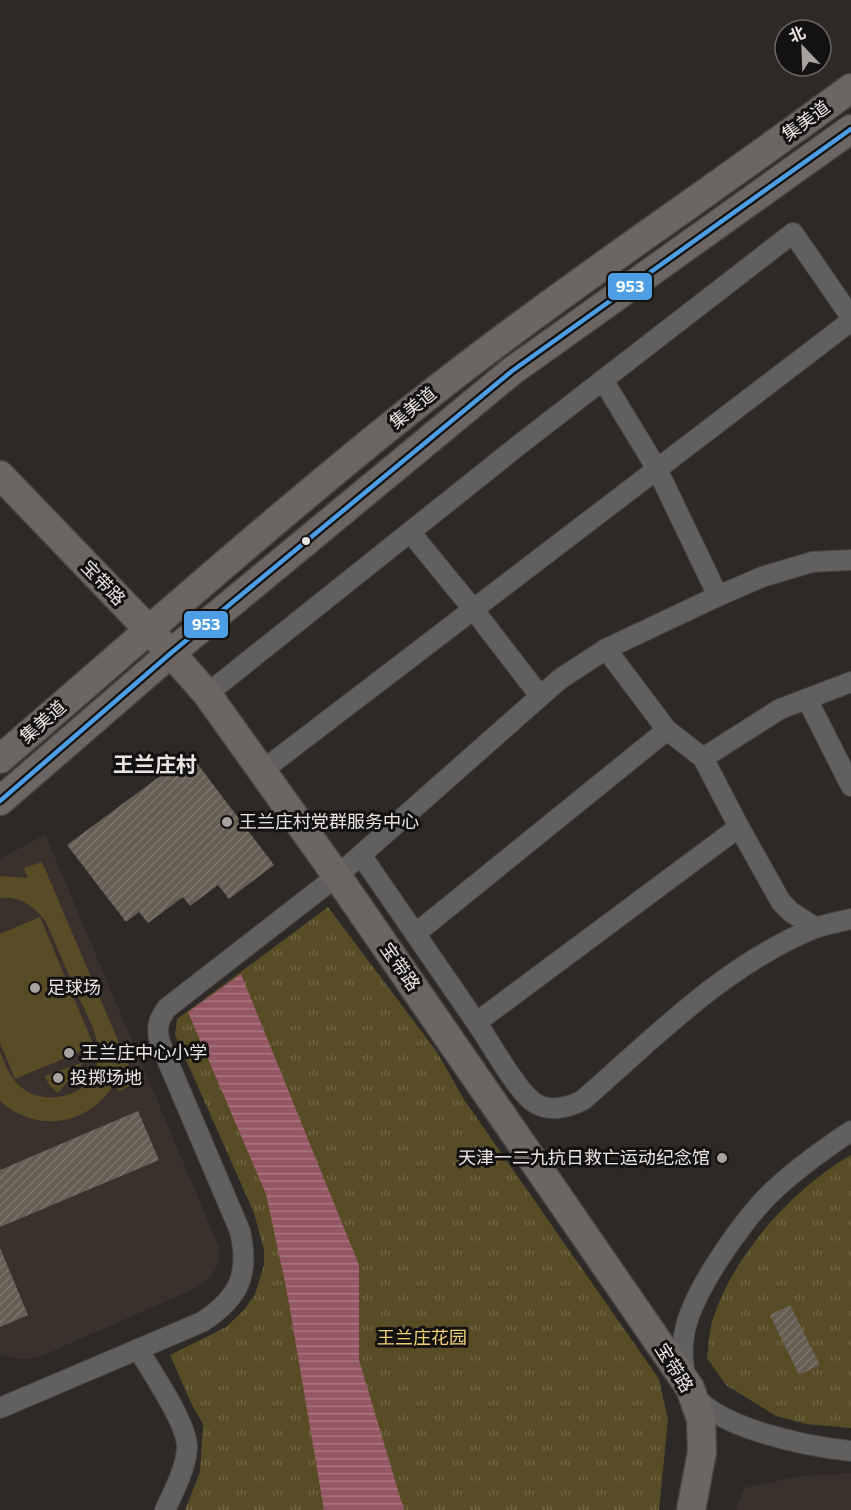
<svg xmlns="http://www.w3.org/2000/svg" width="851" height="1510" viewBox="0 0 851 1510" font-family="Commissioner,'Noto Sans SC',sans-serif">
	<defs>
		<pattern id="park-tufts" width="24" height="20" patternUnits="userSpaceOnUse" patternTransform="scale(1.5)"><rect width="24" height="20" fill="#584c27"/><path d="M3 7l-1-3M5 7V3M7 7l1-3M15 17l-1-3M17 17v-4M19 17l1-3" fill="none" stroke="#706646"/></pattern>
		<pattern id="water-rules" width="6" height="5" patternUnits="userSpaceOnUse" patternTransform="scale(1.5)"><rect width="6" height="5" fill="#955764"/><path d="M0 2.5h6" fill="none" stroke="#a97781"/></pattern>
		<pattern id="building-hatch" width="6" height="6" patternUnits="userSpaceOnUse" patternTransform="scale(1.5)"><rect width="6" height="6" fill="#675e53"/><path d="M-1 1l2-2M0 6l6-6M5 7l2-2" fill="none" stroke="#7d756c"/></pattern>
	</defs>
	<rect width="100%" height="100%" fill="#2c2927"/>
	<!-- built -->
	<path fill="#3a302c" d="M45,834l174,413 1,11 -5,12 -10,12 -11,7 -157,69 -18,1 -19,-4v-496z
		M851,1473v37h-115l8,-22 56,-12z"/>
	<!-- park -->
	<path fill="url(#park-tufts)" d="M328,907l109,145 26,46 196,281 9,41 -9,90h-474l15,-38 3,-48 -12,-21 -21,-48 56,-28 18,-17 11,-16 9,-29v-15l-10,-37 -79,-178 2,-16z
		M851,1155v273l-45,-4 -30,-8 -50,-31 -19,-27c2,-12 2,-25 5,-36 20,-66 80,-133 139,-167z"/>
	<!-- pitch -->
	<path fill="#584c27" d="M42,862l94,221 -17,8 -4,-8c-26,43 -78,51 -115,18v-49c5,12 10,26 21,35 26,22 75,8 77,-29 2,-22 -12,-45 -21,-64 -10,-24 -21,-48 -31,-72 -12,-16 -25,-26 -46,-24v-22l28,2 -4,-10z
		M40,917l54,129 -79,33 -15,-36v-109z
		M84,1062l-26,31 -9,-8 -4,-9z"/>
	<!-- water -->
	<path fill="url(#water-rules)" d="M241,974l118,291v95l45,150h-80l-37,-218 -21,-98 -78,-182z"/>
	<!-- building -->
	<path fill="url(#building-hatch)" d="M190,754l84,111 -45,34 -11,-14 -28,21 -7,-9 -35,26 -9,-11 -13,10 -59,-77z
		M138,1111l21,49 -159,67v-57z
		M0,1248l28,67 -28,12z
		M790,1305l30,60 -21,10 -29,-60z"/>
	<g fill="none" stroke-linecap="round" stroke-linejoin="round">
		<defs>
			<path id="street" d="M603,380l54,89 61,127
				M410,532l63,77 67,87
				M606,649l61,81 36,28 36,69 42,75 10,10 25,16
				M207,694l312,-249 274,-212 58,84
				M807,699l44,87
				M703,758l77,-49 71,-27
				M263,770l588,-449
				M361,855c38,56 77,111 115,167 15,21 37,63 56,79 15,12 36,7 51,-1 72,-63 143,-136 232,-172 12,-4 24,-6 36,-9
				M415,934l252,-204
				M477,1022l262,-195
				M851,1131c-27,18 -52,36 -76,58 -31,29 -81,100 -90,141 -4,17 -3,42 5,58 19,40 121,59 161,63
				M138,1349c13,22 51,77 49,100 -2,21 -13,42 -22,61
				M0,1408l202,-86c37,-24 48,-47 38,-91l-80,-188c-4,-15 -2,-23 7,-35l170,-132 223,-197 46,-30 112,-53 44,-19 50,-15 39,-2"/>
			<path id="secondary" d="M0,475l171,178 36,41 130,182 353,512 11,31 1,33 -11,58
				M0,759c142,-122 281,-247 428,-363 137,-108 283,-204 423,-308
				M0,801l171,-148 341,-282 339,-242"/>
		</defs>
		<!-- street casing -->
		<use href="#street" stroke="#464443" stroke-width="22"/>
		<!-- secondary casing -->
		<use href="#secondary" stroke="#464443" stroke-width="31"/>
		<!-- street -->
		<use href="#street" stroke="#625f5f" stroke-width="20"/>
		<!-- secondary -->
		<use href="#secondary" stroke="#6b6664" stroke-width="28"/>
		<defs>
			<path id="bus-1" d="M0,801l171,-148 341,-282 339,-242"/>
		</defs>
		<!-- bus-1 casing -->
		<use href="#bus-1" stroke="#141211" stroke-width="9"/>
		<!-- bus-1 -->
		<use href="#bus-1" stroke="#4d9ee5" stroke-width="4.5"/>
	</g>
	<!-- markers -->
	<circle fill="#e8e5e3" stroke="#141211" stroke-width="2" cx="306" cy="541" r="5"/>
	<g fill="#a6a3a1" stroke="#141211" stroke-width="2">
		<circle cx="227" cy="822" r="6"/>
		<circle cx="35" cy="988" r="6"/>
		<circle cx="69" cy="1053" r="6"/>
		<circle cx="58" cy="1078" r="6"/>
		<circle cx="722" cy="1158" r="6"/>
	</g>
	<g text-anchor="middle" stroke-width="6" stroke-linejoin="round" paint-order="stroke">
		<!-- street labels -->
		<g font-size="18" fill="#e8e5e3" stroke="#141211">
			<text transform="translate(806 121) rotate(-36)" y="6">集美道</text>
			<text transform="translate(413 408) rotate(-39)" y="6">集美道</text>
			<text transform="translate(103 583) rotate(46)" y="6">宝带路</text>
			<text transform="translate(43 722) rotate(-41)" y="6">集美道</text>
			<text transform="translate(400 967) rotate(55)" y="6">宝带路</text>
			<text transform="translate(674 1368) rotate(58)" y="6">宝带路</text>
		</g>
		<!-- poi labels -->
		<g font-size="18" fill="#e8e5e3" stroke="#141211" text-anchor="start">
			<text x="239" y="828">王兰庄村党群服务中心</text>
			<text x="47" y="994">足球场</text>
			<text x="81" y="1059">王兰庄中心小学</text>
			<text x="70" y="1084">投掷场地</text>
			<text x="710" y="1164" text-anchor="end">天津一二九抗日救亡运动纪念馆</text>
		</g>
		<!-- park labels -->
		<g font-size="18" fill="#f1d174" stroke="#141211">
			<text x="422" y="1344">王兰庄花园</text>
		</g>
		<!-- quarter labels -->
		<g font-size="21" font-weight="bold" fill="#e8e5e3" stroke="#141211">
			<text x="155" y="772">王兰庄村</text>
		</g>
	</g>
	<g stroke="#141211" stroke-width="2">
		<rect x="607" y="272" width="46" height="29" rx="6" fill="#4d9ee5"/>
		<rect x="183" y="610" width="46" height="29" rx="6" fill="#4d9ee5"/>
	</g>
	<g font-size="16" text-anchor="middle" font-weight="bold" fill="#fff">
		<text x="630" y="292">953</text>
		<text x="206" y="630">953</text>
	</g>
	<!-- north arrow -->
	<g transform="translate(803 48) rotate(337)"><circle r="28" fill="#141211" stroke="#696665" stroke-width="1.5"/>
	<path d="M0-4.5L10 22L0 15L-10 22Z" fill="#a6a3a1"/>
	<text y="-9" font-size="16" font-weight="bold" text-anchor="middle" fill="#e8e5e3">北</text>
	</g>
</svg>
